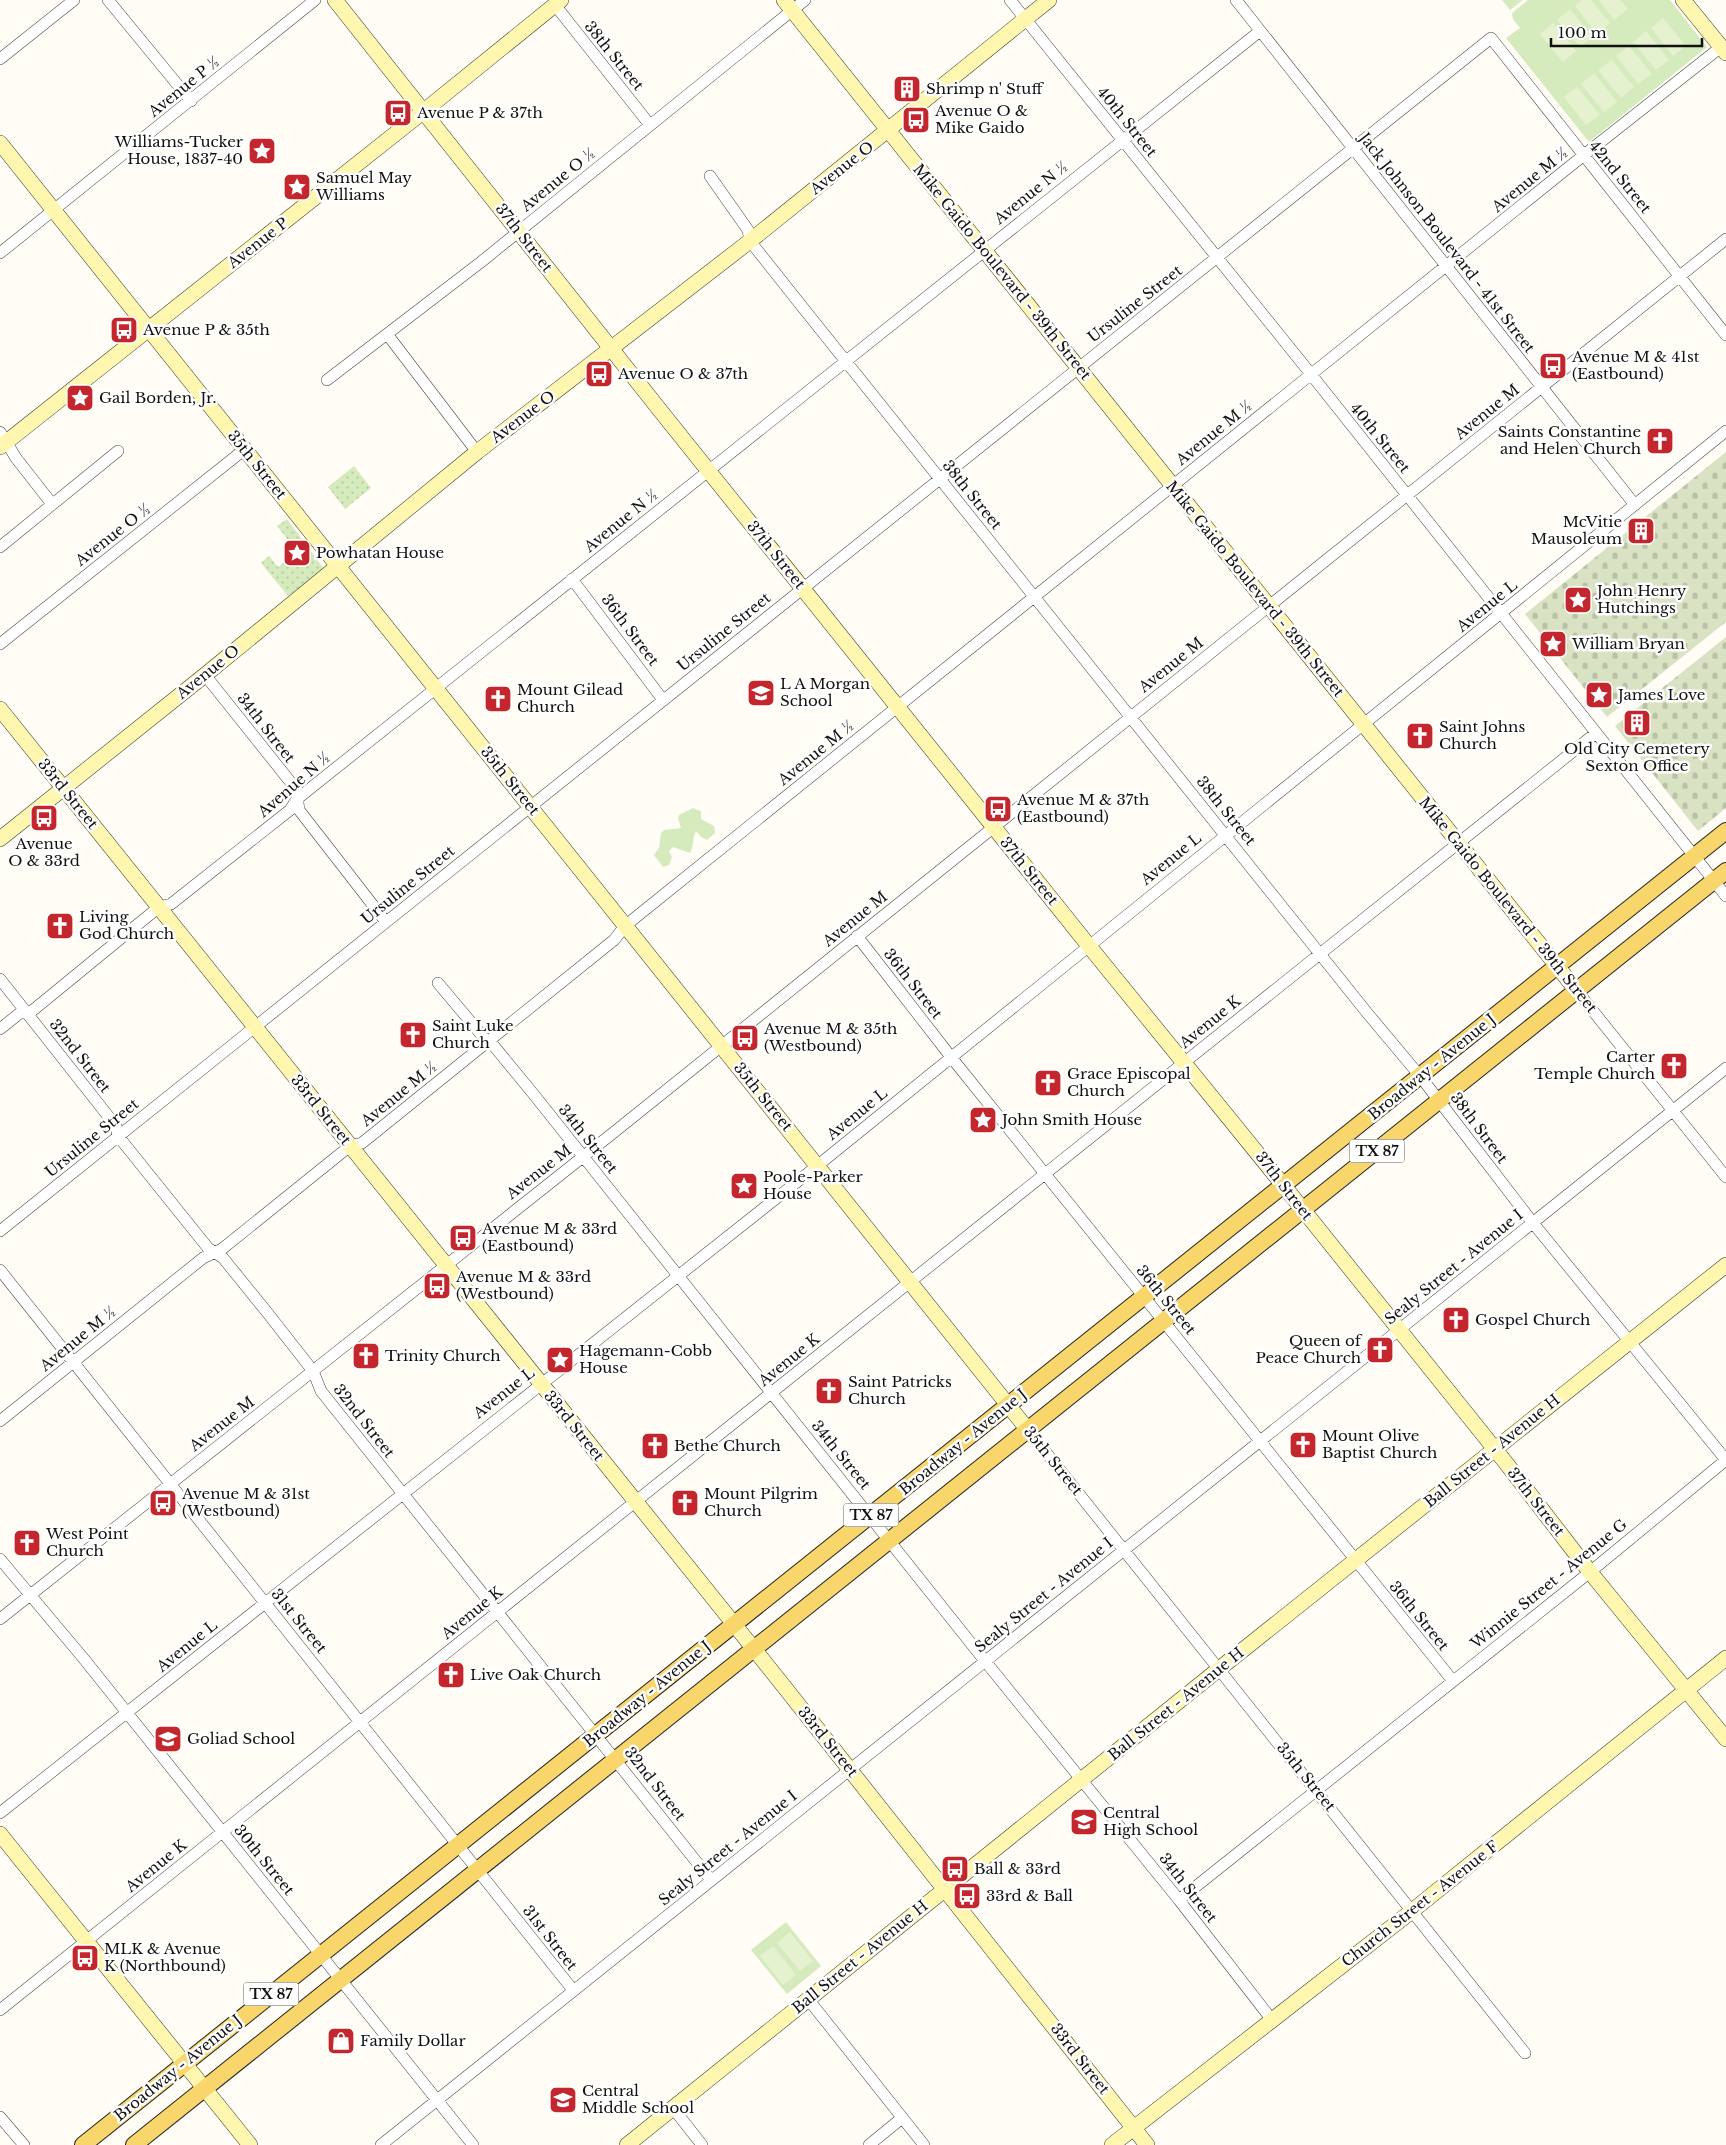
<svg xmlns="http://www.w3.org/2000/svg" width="1726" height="2145" viewBox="0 0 1726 2145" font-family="'Libre Baskerville',serif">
	<defs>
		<pattern id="cemetery-stones" width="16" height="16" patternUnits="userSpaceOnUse" patternTransform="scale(1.25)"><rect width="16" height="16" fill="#d9e3c4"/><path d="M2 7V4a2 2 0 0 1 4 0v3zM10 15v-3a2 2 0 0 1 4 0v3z" fill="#b9c2a7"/></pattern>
		<pattern id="garden-dots" width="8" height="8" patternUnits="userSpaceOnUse" patternTransform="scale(1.25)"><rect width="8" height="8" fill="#d5ebbd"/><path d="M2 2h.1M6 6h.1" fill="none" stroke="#b6c8a1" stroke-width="1.8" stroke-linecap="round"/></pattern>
	</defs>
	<rect width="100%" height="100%" fill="#fffdf5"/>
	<!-- cemetery -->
	<path fill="url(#cemetery-stones)" d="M1726,452v170l-119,95 -82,-103z
		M1726,637v171l-28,23 -83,-105z"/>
	<!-- park -->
	<path fill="#d5ebbd" d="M1502,0h21l-13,10z
		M1528,0h142l37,47 -118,95 -83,-104 14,-10 -7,-9 -1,-6z
		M693,808l8,3v8l13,7 1,7 -8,7 -6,-3 -5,-6c-4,7 -2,16 -6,22l-17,-6 -4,4 3,6 -3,8 -6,2 -9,-12 5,-7 2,-15 3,-3 17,-2 -3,-10 1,-3z
		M786,1922l35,44 -34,28 -36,-44z"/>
	<!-- garden -->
	<path fill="url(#garden-dots)" d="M354,466l17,22 -26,21 -17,-22z
		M287,519l37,50 -36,27 -27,-33 8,-7 9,11 14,-11 -8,-12 4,-4 -11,-14z"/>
	<!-- pitch -->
	<path fill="#e6f2cf" d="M1582,0h9l19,23 -13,11 -22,-28z
		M1599,0h21l8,9 -14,11z
		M1570,9l23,28 -13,10 -23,-27z
		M1663,18l23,28 -13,10 -22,-28z
		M1553,23l23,28 -13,11 -23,-28z
		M1646,31l23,29 -13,10 -23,-28z
		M1629,46l23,28 -14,10 -22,-28z
		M1612,60l22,27 -13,11 -23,-28z
		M1594,73l23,29 -13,10 -23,-28z
		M1577,87l23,28 -14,10 -22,-28z
		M790,1932l23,29 -13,10 -23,-28z
		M773,1946l23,29 -13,10 -23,-29z"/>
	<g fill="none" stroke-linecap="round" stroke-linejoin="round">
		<defs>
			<path id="street" d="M108,0l83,101
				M1010,0l292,363 424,533
				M1236,0l399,505
				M555,5l95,120
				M0,59l74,-59
				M710,176l38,54 2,11 46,58 572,715 52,62 113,147 193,237
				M0,253l315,-253
				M387,334l90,118
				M327,380l154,-118 324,-262
				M0,432l16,26 36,46
				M0,547l118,-96
				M572,579l91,121
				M0,644l245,-195
				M205,675l91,114 3,21 87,112
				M857,936l94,121 502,624
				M0,979l116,147 2,10 90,112 15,10 43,53 47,60 8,20c129,164 261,325 390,489
				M438,983l47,56 4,1 46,56 450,565 194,239 93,120
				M1577,991l149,186
				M0,1029l20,-16 12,-2 127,-104 12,-3 119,-94 7,-11 963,-768
				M0,1231l1491,-1193 235,297
				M0,1270l573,720
				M0,1421l203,-163 19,-9 128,-103 12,-3 252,-203 11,-14 16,-13 943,-758 137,-108
				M1028,1430l497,623
				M0,1559l84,100 389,486
				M0,1619l613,-486 1113,-894
				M0,1813l817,-647 909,-735
				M1179,1900l411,-328 136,-112
				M808,1999l116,146
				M0,2010l1596,-1277
				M673,2108l29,37
				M0,2117l24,28
				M381,2145l1345,-1077
				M869,2145l33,-27"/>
			<path id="secondary" d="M335,0l324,409 430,537 195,240 222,277 84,109 136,167
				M784,0l793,991
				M1683,0l43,53
				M0,143l1028,1287
				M0,447l424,-336 137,-111
				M0,709l782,975 365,461
				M0,839l205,-164 272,-223 273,-211 299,-241
				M0,1834l250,311
				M627,2145l592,-476 507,-404
				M1112,2145l300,-234 314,-253"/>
			<path id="primary" d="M83,2145l1643,-1314
				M134,2145l1592,-1274"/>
		</defs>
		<!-- street casing -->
		<use href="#street" stroke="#444" stroke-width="12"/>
		<!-- secondary casing -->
		<use href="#secondary" stroke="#333" stroke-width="16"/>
		<!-- primary casing -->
		<use href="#primary" stroke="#222" stroke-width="18"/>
		<!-- street -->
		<use href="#street" stroke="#fff" stroke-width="11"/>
		<!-- secondary -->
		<use href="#secondary" stroke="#fff6b0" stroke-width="15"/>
		<!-- primary -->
		<use href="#primary" stroke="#f9d66b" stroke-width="16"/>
	</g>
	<!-- icons -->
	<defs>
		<symbol id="building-square" viewBox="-11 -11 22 22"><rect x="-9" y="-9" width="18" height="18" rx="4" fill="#c4262e" stroke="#fff"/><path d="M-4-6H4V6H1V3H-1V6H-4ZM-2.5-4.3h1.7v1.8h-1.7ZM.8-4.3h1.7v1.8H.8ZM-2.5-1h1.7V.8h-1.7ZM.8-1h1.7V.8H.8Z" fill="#fff"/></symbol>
		<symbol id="bus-square" viewBox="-11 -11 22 22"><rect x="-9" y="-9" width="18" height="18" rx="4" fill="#c4262e" stroke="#fff"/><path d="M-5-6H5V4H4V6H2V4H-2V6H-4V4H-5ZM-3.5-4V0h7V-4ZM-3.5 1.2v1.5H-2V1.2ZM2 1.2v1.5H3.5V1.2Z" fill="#fff"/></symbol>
		<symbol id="sight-square" viewBox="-11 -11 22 22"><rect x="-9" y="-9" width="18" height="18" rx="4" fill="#c4262e" stroke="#fff"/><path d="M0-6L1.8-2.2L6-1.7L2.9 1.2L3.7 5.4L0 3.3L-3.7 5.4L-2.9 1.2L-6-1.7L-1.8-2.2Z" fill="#fff"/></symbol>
		<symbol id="church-square" viewBox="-11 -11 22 22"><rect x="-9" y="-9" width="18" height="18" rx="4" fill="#c4262e" stroke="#fff"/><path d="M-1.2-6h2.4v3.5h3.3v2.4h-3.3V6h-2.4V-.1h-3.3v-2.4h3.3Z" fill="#fff"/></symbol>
		<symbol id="school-square" viewBox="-11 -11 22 22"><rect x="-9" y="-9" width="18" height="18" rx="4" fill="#c4262e" stroke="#fff"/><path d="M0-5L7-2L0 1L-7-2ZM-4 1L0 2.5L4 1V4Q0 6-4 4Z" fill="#fff"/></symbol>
		<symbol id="shop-square" viewBox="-11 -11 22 22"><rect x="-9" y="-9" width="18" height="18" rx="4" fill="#c4262e" stroke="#fff"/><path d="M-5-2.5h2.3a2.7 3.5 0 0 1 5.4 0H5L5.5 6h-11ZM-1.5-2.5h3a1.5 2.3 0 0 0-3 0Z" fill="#fff"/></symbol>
	</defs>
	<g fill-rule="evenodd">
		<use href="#building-square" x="891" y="73" width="32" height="32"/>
		<use href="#bus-square" x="382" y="97" width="32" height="32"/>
		<use href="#bus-square" x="900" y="104" width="32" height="32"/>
		<use href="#sight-square" x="246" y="135" width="32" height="32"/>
		<use href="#sight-square" x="281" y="171" width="32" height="32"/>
		<use href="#bus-square" x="108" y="314" width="32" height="32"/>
		<use href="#bus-square" x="1537" y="350" width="32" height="32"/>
		<use href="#bus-square" x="583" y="358" width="32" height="32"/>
		<use href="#sight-square" x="64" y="382" width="32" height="32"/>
		<use href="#church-square" x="1644" y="425" width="32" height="32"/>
		<use href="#building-square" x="1625" y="515" width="32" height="32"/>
		<use href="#sight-square" x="281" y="537" width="32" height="32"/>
		<use href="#sight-square" x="1562" y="584" width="32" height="32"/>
		<use href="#sight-square" x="1537" y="628" width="32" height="32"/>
		<use href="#school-square" x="745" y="677" width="32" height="32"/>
		<use href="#sight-square" x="1583" y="679" width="32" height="32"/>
		<use href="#church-square" x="482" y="683" width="32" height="32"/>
		<use href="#building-square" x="1621" y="707" width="32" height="32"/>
		<use href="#church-square" x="1404" y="720" width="32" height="32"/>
		<use href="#bus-square" x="982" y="793" width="32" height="32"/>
		<use href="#bus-square" x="28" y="802" width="32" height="32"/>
		<use href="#church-square" x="44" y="910" width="32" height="32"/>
		<use href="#church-square" x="397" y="1019" width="32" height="32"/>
		<use href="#bus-square" x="729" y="1022" width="32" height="32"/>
		<use href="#church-square" x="1658" y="1050" width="32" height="32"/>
		<use href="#church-square" x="1032" y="1067" width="32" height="32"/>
		<use href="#sight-square" x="967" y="1104" width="32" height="32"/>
		<use href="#sight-square" x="728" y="1170" width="32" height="32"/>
		<use href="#bus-square" x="447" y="1222" width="32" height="32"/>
		<use href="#bus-square" x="421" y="1270" width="32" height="32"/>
		<use href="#church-square" x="1440" y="1304" width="32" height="32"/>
		<use href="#church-square" x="1364" y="1334" width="32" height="32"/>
		<use href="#church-square" x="350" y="1340" width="32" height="32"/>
		<use href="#sight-square" x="544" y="1344" width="32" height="32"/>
		<use href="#church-square" x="813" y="1375" width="32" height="32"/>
		<use href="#church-square" x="1287" y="1429" width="32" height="32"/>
		<use href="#church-square" x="639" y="1430" width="32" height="32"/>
		<use href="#bus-square" x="147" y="1487" width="32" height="32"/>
		<use href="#church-square" x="669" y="1487" width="32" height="32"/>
		<use href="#church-square" x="11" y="1527" width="32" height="32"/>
		<use href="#church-square" x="435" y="1659" width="32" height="32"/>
		<use href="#school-square" x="152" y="1723" width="32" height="32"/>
		<use href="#school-square" x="1068" y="1806" width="32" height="32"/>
		<use href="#bus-square" x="939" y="1853" width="32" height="32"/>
		<use href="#bus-square" x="951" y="1880" width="32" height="32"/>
		<use href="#bus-square" x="69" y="1942" width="32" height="32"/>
		<use href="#shop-square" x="325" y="2025" width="32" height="32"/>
		<use href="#school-square" x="547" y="2084" width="32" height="32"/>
	</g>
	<g text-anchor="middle" stroke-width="5" stroke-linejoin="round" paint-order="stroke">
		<!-- shield labels -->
		<g fill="#fff" stroke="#585858" stroke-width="1">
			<rect x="1349.5" y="1139.5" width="55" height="23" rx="4"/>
			<rect x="843.5" y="1503.5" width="55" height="23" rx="4"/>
			<rect x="243.5" y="1982.5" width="55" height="23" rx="4"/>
		</g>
		<g font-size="14" font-weight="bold" fill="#111">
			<text x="1377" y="1156">TX 87</text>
			<text x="871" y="1520">TX 87</text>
			<text x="271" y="1999">TX 87</text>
		</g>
		<!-- street labels -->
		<g font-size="15" fill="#111" stroke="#fff">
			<text transform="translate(614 56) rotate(51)" y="5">38th Street</text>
			<text transform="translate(184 87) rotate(-39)" y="5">Avenue P ½</text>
			<text transform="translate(1127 122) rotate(51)" y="5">40th Street</text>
			<text transform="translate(842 168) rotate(-38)" y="5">Avenue O</text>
			<text transform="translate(1620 177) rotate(51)" y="5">42nd Street</text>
			<text transform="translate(558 180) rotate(-39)" y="5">Avenue O ½</text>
			<text transform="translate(1530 180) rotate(-39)" y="5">Avenue M ½</text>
			<text transform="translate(1031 193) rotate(-39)" y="5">Avenue N ½</text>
			<text transform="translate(524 238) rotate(52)" y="5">37th Street</text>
			<text transform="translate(258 243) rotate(-38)" y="5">Avenue P</text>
			<text transform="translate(1447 243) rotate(52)" y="5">Jack Johnson Boulevard - 41st Street</text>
			<text transform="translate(1002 272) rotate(51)" y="5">Mike Gaido Boulevard - 39th Street</text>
			<text transform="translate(1135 304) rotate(-38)" y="5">Ursuline Street</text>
			<text transform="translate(1487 412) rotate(-39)" y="5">Avenue M</text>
			<text transform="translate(523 417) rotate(-37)" y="5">Avenue O</text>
			<text transform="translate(1214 433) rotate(-39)" y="5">Avenue M ½</text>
			<text transform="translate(1380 438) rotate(51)" y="5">40th Street</text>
			<text transform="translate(257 465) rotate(51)" y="5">35th Street</text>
			<text transform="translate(972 495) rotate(51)" y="5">38th Street</text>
			<text transform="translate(621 521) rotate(-39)" y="5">Avenue N ½</text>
			<text transform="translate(113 535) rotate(-38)" y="5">Avenue O ½</text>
			<text transform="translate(776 555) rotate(51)" y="5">37th Street</text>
			<text transform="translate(1255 589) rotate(51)" y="5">Mike Gaido Boulevard - 39th Street</text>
			<text transform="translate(1487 606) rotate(-39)" y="5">Avenue L</text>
			<text transform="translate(630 630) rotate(53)" y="5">36th Street</text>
			<text transform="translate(724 632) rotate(-39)" y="5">Ursuline Street</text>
			<text transform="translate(1171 665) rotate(-39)" y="5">Avenue M</text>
			<text transform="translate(208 672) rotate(-39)" y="5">Avenue O</text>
			<text transform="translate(266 728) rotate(52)" y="5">34th Street</text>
			<text transform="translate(816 753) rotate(-39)" y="5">Avenue M ½</text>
			<text transform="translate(510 781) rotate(51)" y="5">35th Street</text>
			<text transform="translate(294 785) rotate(-41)" y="5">Avenue N ½</text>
			<text transform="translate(68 794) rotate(51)" y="5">33rd Street</text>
			<text transform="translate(1226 811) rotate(51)" y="5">38th Street</text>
			<text transform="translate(1171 859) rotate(-39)" y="5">Avenue L</text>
			<text transform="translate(1029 871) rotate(51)" y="5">37th Street</text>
			<text transform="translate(408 885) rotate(-39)" y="5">Ursuline Street</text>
			<text transform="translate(1508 905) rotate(51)" y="5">Mike Gaido Boulevard - 39th Street</text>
			<text transform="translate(855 919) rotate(-39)" y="5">Avenue M</text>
			<text transform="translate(913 984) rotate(52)" y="5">36th Street</text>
			<text transform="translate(1210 1022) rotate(-39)" y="5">Avenue K</text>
			<text transform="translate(80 1056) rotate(52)" y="5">32nd Street</text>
			<text transform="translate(1432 1067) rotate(-39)" y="5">Broadway - Avenue J</text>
			<text transform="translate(399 1094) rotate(-39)" y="5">Avenue M ½</text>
			<text transform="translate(763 1097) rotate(51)" y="5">35th Street</text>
			<text transform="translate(321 1110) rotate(51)" y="5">33rd Street</text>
			<text transform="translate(857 1114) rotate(-39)" y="5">Avenue L</text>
			<text transform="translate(1479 1128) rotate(53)" y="5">38th Street</text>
			<text transform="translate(92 1138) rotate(-39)" y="5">Ursuline Street</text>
			<text transform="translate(588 1139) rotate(51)" y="5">34th Street</text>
			<text transform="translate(539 1172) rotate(-38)" y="5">Avenue M</text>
			<text transform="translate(1284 1186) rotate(52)" y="5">37th Street</text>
			<text transform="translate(1454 1267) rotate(-39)" y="5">Sealy Street - Avenue I</text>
			<text transform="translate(1166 1300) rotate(51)" y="5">36th Street</text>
			<text transform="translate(78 1339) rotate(-39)" y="5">Avenue M ½</text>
			<text transform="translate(789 1360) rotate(-39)" y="5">Avenue K</text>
			<text transform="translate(504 1393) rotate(-38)" y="5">Avenue L</text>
			<text transform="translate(364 1421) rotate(52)" y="5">32nd Street</text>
			<text transform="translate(222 1424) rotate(-38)" y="5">Avenue M</text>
			<text transform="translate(574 1426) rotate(51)" y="5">33rd Street</text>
			<text transform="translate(963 1442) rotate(-39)" y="5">Broadway - Avenue J</text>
			<text transform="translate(1492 1451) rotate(-39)" y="5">Ball Street - Avenue H</text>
			<text transform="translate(841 1455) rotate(51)" y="5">34th Street</text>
			<text transform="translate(1053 1461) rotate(51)" y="5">35th Street</text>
			<text transform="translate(1536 1502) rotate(52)" y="5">37th Street</text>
			<text transform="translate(1549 1584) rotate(-39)" y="5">Winnie Street - Avenue G</text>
			<text transform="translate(1044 1595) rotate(-39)" y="5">Sealy Street - Avenue I</text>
			<text transform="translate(472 1613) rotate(-39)" y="5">Avenue K</text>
			<text transform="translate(1419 1616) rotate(51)" y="5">36th Street</text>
			<text transform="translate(299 1621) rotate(51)" y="5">31st Street</text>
			<text transform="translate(187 1646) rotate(-39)" y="5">Avenue L</text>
			<text transform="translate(647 1694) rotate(-39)" y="5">Broadway - Avenue J</text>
			<text transform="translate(1176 1704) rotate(-39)" y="5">Ball Street - Avenue H</text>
			<text transform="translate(828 1742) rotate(51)" y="5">33rd Street</text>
			<text transform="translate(1306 1777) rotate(51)" y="5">35th Street</text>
			<text transform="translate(655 1784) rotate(52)" y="5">32nd Street</text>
			<text transform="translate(728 1848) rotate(-39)" y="5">Sealy Street - Avenue I</text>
			<text transform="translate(264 1860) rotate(51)" y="5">30th Street</text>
			<text transform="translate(156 1866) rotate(-39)" y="5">Avenue K</text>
			<text transform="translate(1188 1888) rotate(52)" y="5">34th Street</text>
			<text transform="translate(1420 1904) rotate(-38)" y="5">Church Street - Avenue F</text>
			<text transform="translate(550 1938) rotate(52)" y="5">31st Street</text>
			<text transform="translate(860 1957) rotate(-39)" y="5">Ball Street - Avenue H</text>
			<text transform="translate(1080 2059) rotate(52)" y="5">33rd Street</text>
			<text transform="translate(178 2068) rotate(-39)" y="5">Broadway - Avenue J</text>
		</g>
		<!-- poi labels -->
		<g font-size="15" fill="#111" stroke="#fff" text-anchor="start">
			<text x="926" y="94">Shrimp n' Stuff</text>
			<text x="935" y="116">Avenue O &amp;<tspan x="935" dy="17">Mike Gaido</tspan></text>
			<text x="417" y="118">Avenue P &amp; 37th</text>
			<text x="243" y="147" text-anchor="end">Williams-Tucker<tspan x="243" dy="17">House, 1837-40</tspan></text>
			<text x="316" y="183">Samuel May<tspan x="316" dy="17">Williams</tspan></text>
			<text x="143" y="335">Avenue P &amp; 35th</text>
			<text x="1572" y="362">Avenue M &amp; 41st<tspan x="1572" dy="17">(Eastbound)</tspan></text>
			<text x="618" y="379">Avenue O &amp; 37th</text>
			<text x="99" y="403">Gail Borden, Jr.</text>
			<text x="1641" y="437" text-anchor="end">Saints Constantine<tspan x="1641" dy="17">and Helen Church</tspan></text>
			<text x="1622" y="527" text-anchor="end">McVitie<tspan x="1622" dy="17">Mausoleum</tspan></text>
			<text x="316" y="558">Powhatan House</text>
			<text x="1597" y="596">John Henry<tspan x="1597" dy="17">Hutchings</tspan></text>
			<text x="1572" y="649">William Bryan</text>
			<text x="780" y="689">L A Morgan<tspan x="780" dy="17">School</tspan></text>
			<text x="517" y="695">Mount Gilead<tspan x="517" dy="17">Church</tspan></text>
			<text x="1618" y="700">James Love</text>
			<text x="1439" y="732">Saint Johns<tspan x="1439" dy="17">Church</tspan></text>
			<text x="1637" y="754" text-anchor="middle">Old City Cemetery<tspan x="1637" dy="17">Sexton Office</tspan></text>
			<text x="1017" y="805">Avenue M &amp; 37th<tspan x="1017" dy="17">(Eastbound)</tspan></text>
			<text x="44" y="849" text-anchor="middle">Avenue<tspan x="44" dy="17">O &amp; 33rd</tspan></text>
			<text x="79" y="922">Living<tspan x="79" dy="17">God Church</tspan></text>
			<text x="432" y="1031">Saint Luke<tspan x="432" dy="17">Church</tspan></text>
			<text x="764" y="1034">Avenue M &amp; 35th<tspan x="764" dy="17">(Westbound)</tspan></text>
			<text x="1655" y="1062" text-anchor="end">Carter<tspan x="1655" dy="17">Temple Church</tspan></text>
			<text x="1067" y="1079">Grace Episcopal<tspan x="1067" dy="17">Church</tspan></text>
			<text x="1002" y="1125">John Smith House</text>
			<text x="763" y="1182">Poole-Parker<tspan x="763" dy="17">House</tspan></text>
			<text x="482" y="1234">Avenue M &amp; 33rd<tspan x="482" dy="17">(Eastbound)</tspan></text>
			<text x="456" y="1282">Avenue M &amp; 33rd<tspan x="456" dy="17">(Westbound)</tspan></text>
			<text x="1475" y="1325">Gospel Church</text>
			<text x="1361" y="1346" text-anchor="end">Queen of<tspan x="1361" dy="17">Peace Church</tspan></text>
			<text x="579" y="1356">Hagemann-Cobb<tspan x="579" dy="17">House</tspan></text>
			<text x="385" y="1361">Trinity Church</text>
			<text x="848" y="1387">Saint Patricks<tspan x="848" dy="17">Church</tspan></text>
			<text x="1322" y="1441">Mount Olive<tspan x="1322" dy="17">Baptist Church</tspan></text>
			<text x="674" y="1451">Bethe Church</text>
			<text x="182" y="1499">Avenue M &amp; 31st<tspan x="182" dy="17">(Westbound)</tspan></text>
			<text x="704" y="1499">Mount Pilgrim<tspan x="704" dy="17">Church</tspan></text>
			<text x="46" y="1539">West Point<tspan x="46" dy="17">Church</tspan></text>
			<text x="470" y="1680">Live Oak Church</text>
			<text x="187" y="1744">Goliad School</text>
			<text x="1103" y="1818">Central<tspan x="1103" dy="17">High School</tspan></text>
			<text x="974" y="1874">Ball &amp; 33rd</text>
			<text x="986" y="1901">33rd &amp; Ball</text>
			<text x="104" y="1954">MLK &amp; Avenue<tspan x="104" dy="17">K (Northbound)</tspan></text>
			<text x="360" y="2046">Family Dollar</text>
			<text x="582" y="2096">Central<tspan x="582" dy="17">Middle School</tspan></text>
		</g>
	</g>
	<!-- scale -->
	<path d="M1551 38v8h151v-8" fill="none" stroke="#111111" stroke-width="2.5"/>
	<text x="1558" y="38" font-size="15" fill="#111111" stroke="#ffffff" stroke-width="4" paint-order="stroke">100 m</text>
</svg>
